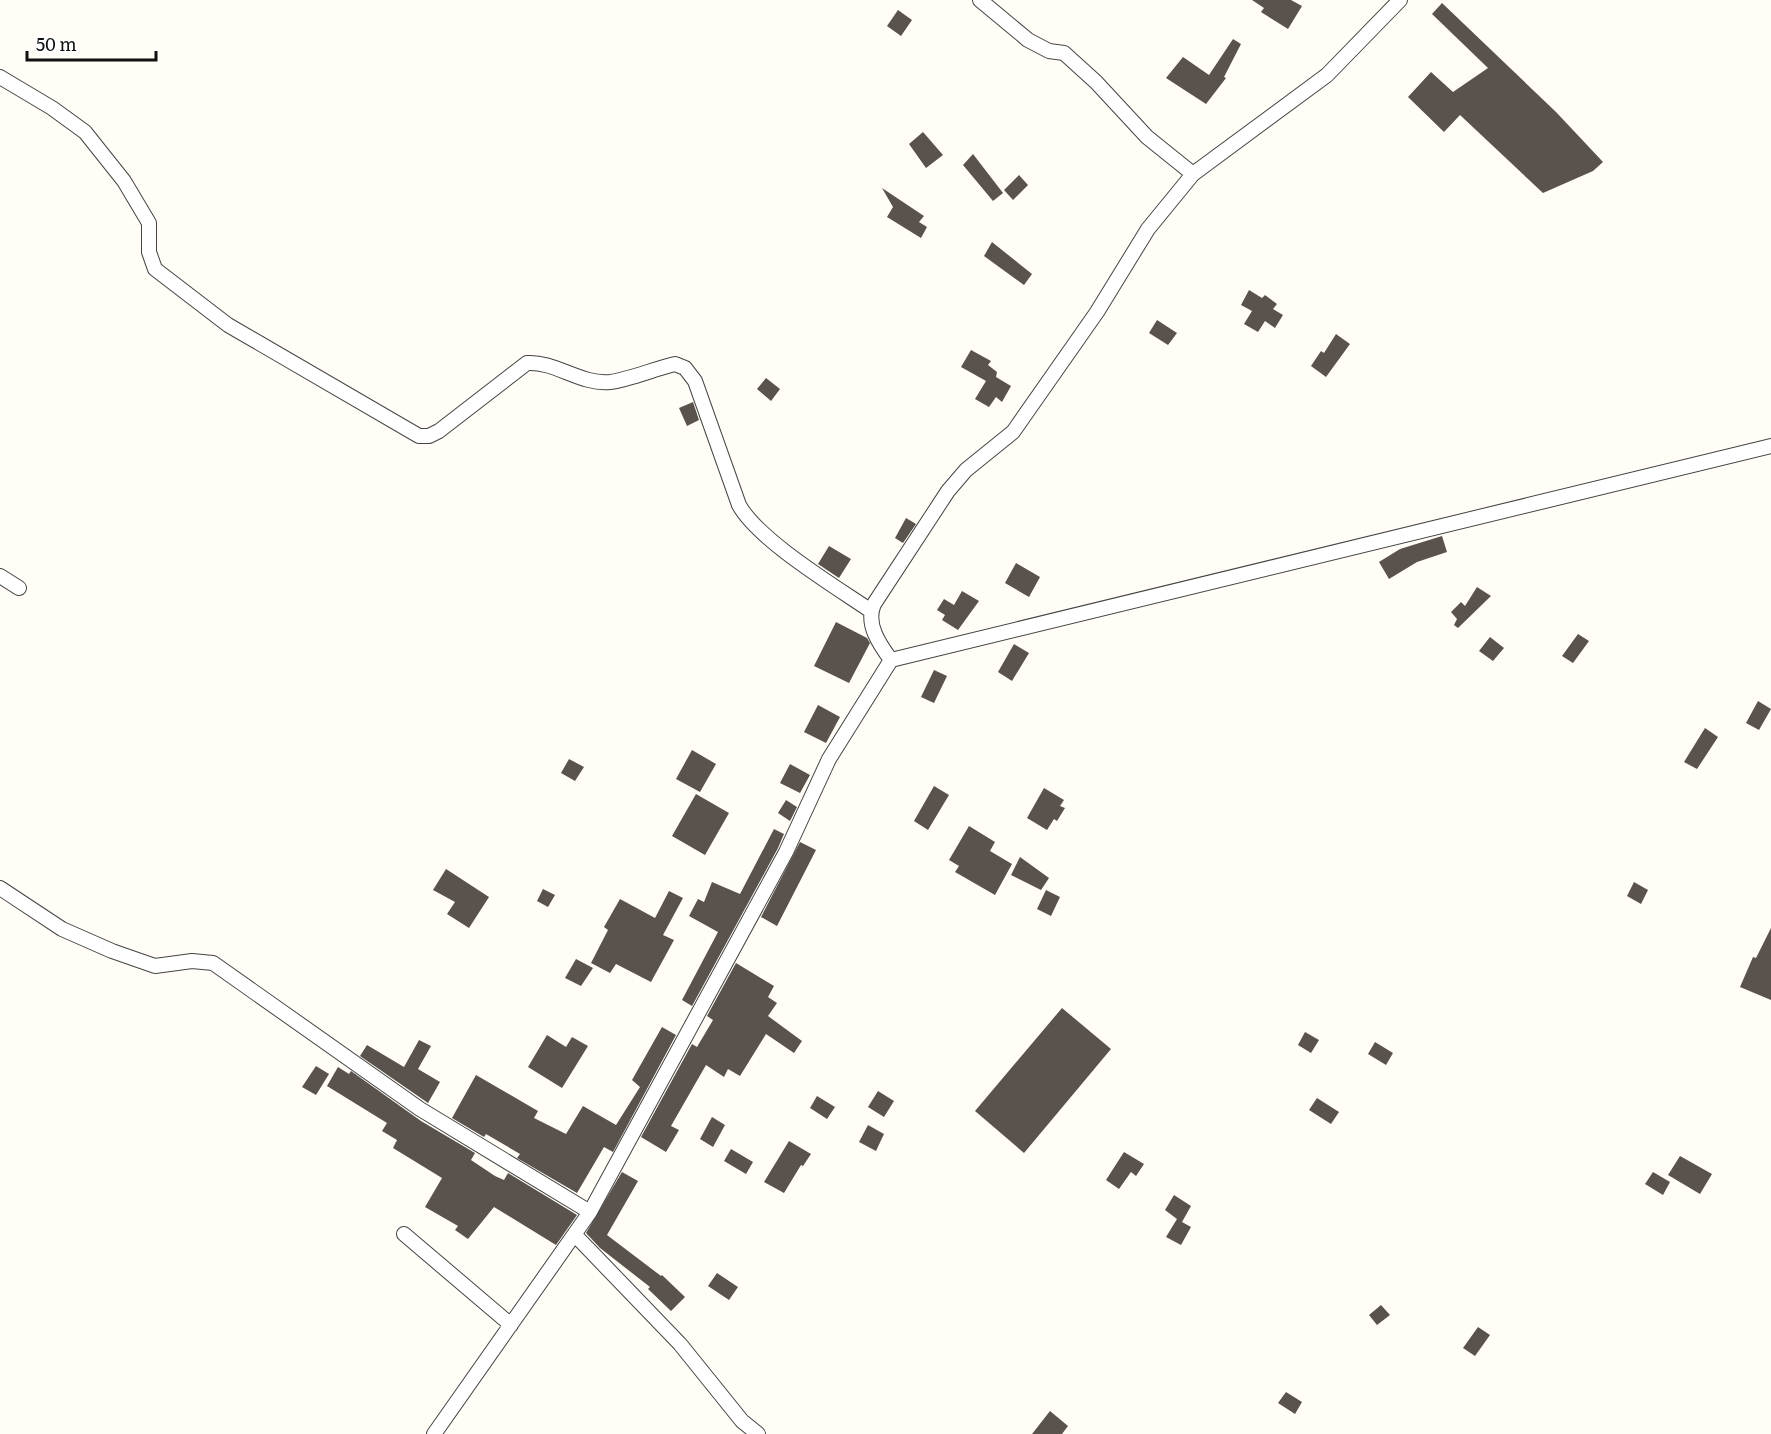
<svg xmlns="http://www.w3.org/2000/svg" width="1771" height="1434" viewBox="0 0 1771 1434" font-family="Literata,serif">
	<rect width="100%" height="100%" fill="#fffdf5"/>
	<!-- building -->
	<path fill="#5a524d" d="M1252,0h39l11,6 -14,23 -27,-17 3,-4z
		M1442,3l114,109 47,50 -10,9 -50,22 -83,-78 -16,17 -36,-35 23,-25 22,20 35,-24 -56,-54z
		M898,10l14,10 -11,16 -14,-10z
		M1233,39l8,5 -17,33 2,1 -20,26 -40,-26 17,-21 26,18z
		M923,132l20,23 -17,13 -17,-24z
		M973,154l30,39 -10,8 -30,-36z
		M1019,175l9,10 -15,15 -9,-10z
		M882,188l42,28 -5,6 8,5 -6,11 -34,-21 6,-10z
		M992,242l40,32 -8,11 -40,-29z
		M1249,290l13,8 3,-3 12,9 -4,5 10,6 -8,13 -10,-7 -7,11 -14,-8 8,-13 -11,-6z
		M1157,320l20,13 -9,12 -19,-12z
		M1336,334l14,10 -24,33 -15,-11 10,-15 3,2z
		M971,350l20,11 -3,4 9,7 -1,5 15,9 -9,16 -6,-5 -7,10 -14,-8 11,-18 -25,-14z
		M766,378l14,11 -9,12 -14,-12z
		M693,402l6,18 -12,6 -8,-18z
		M906,518l10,6 -13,19 -8,-5z
		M1442,536l5,16 -30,10 -28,17 -10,-17 21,-13z
		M829,546l22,13 -12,19 -21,-14z
		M1016,563l24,14 -11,20 -24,-14z
		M1477,587l14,9 -33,32 -4,-3 3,-6 -6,-7 10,-10 4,4z
		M962,591l17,10 -21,29 -16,-10 3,-5 -8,-5 7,-11 10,6z
		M836,622l31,16 3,5 -21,40 -35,-17z
		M1578,634l11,7 -16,22 -11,-7z
		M1490,637l14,11 -11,13 -14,-10z
		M1014,644l15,9 -17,28 -14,-9z
		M934,670l13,6 -13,27 -13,-6z
		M1758,701l13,8 -12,21 -13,-7z
		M818,705l22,12 -14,26 -22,-11z
		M1705,728l13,9 -21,32 -13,-7z
		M692,750l24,14 -16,28 -24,-13z
		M569,759l15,8 -9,14 -14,-8z
		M790,764l20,11 -10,18 -20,-10z
		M934,786l15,9 -21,35 -14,-9z
		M1044,788l20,12 -4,6 5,2 -8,13 -3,-2 -7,11 -20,-12z
		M696,794l33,19 -24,42 -33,-19z
		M786,800l11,7 -7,14 -12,-8z
		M969,826l26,16 -5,9 22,13 -17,31 -40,-23 4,-6 -10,-6z
		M774,829l10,5 -6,14 -86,158 -10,-6 36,-68 -29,-16 9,-17 6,3 8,-20 28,12z
		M800,842l16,8 -39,76 -16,-9z
		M1020,857l29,21 -8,12 -30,-15z
		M446,869l43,28 -20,31 -22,-14 8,-12 -22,-12z
		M1634,882l14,8 -7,14 -14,-8z
		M543,889l12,6 -7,12 -11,-6z
		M1046,890l14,7 -9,19 -14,-7z
		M669,891l14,7 -20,37 11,5 -23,42 -35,-18 -6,9 -19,-10 17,-33 -4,-3 16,-28 35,19z
		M1771,928v72l-31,-13 13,-30 3,1z
		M576,959l17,9 -12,18 -16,-8z
		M736,963l38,23 -6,11 9,6 -9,13 34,25 -8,12 -28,-19 -26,42 -12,-7 -4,8 -18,-12 -35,61 8,4 -13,22 -25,-15 51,-93 5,3 16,-27 -6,-4z
		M1062,1008l49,41 -87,104 -49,-42z
		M662,1027l14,8 -63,117 -9,-5 -27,46 -60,-35 3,-4 -34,-20 -2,3 -32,-19 24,-43 62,36 -4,7 32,16 17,-28 33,19 24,-38 -8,-7z
		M1305,1032l14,8 -8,13 -13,-8z
		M547,1035l19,12 6,-10 16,9 -26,42 -34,-21z
		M419,1040l12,6 -13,23 22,13 -12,21 -68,-47 7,-11 37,22z
		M1375,1042l18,11 -7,12 -18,-11z
		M316,1066l13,8 -13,21 -14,-8z
		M338,1067l11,7 2,-3 70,50 54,32 -4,7 24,16 9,4 4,-7 69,42 -21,30 -62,-38 -26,32 -13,-9 3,-4 -33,-19 17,-29 -49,-30 4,-8 -15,-9 5,-8 -60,-37z
		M878,1091l16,10 -10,16 -16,-10z
		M817,1096l18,11 -8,12 -17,-11z
		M1317,1098l22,14 -8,12 -22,-14z
		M712,1117l13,8 -12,22 -13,-8z
		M868,1125l16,9 -8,17 -17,-9z
		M789,1141l22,13 -8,12 -2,-1 -17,28 -20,-11z
		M731,1149l22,13 -7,12 -22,-13z
		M1124,1152l20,12 -8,12 -5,-4 -12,17 -13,-9z
		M1680,1156l32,18 -12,20 -32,-19z
		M622,1172l16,9 -31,54 54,41 1,-1 23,22 -14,14 -23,-22 2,-2 -50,-39 -14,-15z
		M1653,1172l17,10 -7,13 -18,-11z
		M1174,1195l17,11 -9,16 9,5 -10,18 -15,-8 11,-18 -12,-9z
		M717,1273l21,14 -9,13 -21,-14z
		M1381,1305l9,10 -13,10 -8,-10z
		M1478,1327l12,8 -15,21 -12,-8z
		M1286,1392l16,10 -7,12 -17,-11z
		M1050,1411l18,15 -6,8h-30z"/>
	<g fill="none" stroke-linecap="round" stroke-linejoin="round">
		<defs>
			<path id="minor" d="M980,0l48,40 21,11 15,2 32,29 51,55 46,37
				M0,77l52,31 33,24 39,49 25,42v29l6,17 73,56 191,111h10l10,-5 88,-68c28,-2 54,22 83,19 21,-3 44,-13 65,-18l10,4 10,13 44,124c19,35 97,82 132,106
				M0,576l19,12
				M891,660c-11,-15 -26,-36 -17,-56l74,-113 18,-21 47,-38 84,-120 51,-83 45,-55 134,-99 73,-75
				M0,888l62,41 50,22 43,15 37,-5 21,2 207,146 170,103
				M404,1234l107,91
				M575,1235l105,109 62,77 16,13
				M434,1434l156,-222 196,-360 43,-93 62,-99 880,-214"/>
		</defs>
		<!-- minor casing -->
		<use href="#minor" stroke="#444" stroke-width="16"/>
		<!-- minor -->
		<use href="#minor" stroke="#fff" stroke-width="14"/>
	</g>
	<!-- scale -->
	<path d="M27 51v9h129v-9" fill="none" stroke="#111111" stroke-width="3"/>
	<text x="36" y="51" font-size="18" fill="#111111" stroke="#ffffff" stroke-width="4.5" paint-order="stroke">50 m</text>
</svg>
